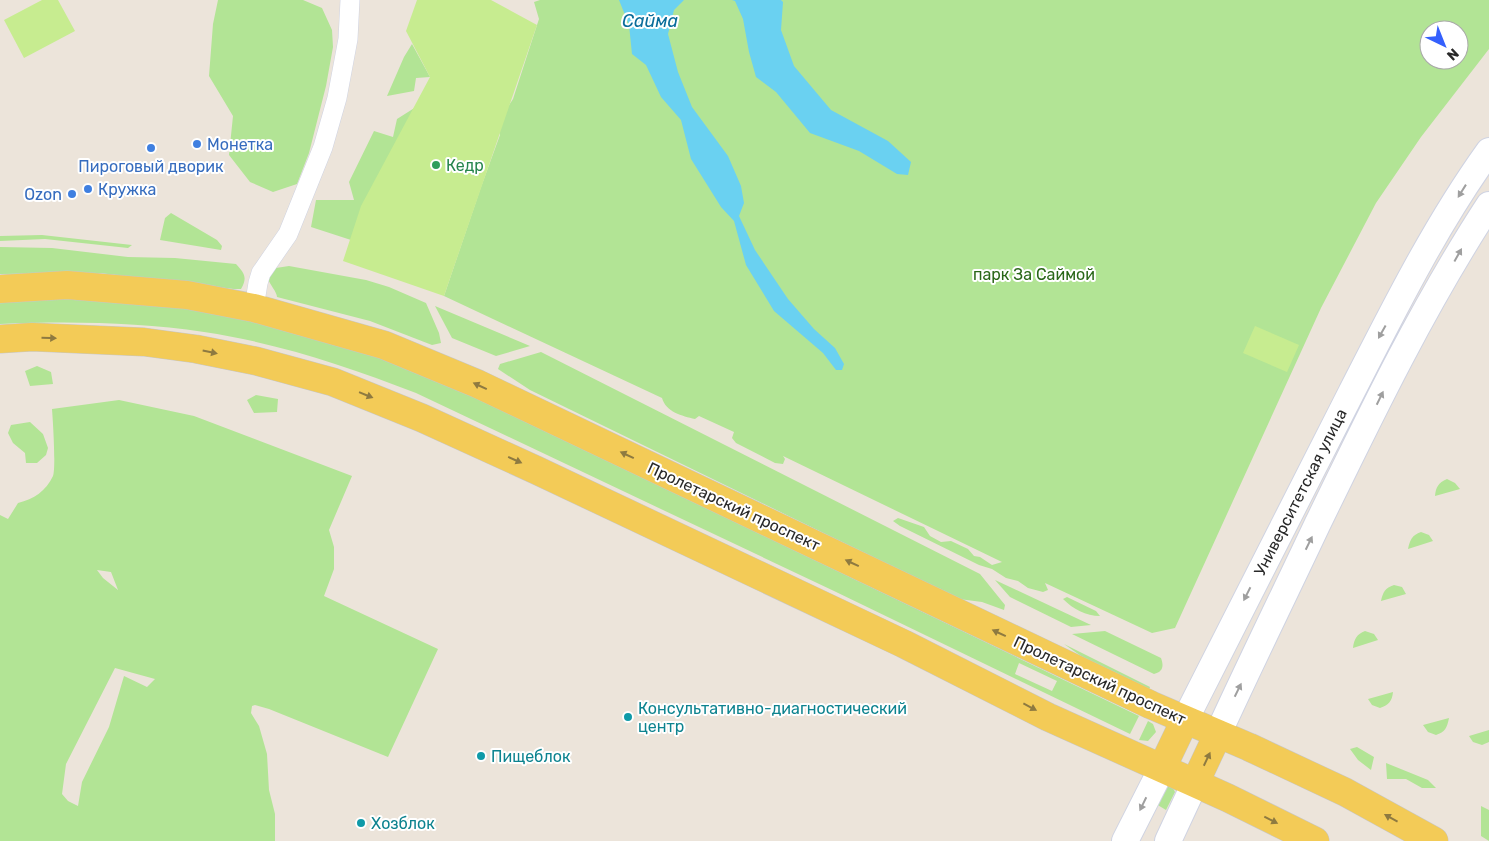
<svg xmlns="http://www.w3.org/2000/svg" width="1489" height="841" viewBox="0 0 1489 841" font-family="Rubik,sans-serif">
	<rect width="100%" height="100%" fill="#ece4da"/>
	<!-- green -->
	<path fill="#b2e495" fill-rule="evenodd" d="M218,0h85l19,8 10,22 1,17 -7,39 -17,67 -12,31 -24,8 -23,-10 -21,-27 4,-39 -24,-40 4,-52z
		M540,0h949v49l-68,88 -45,66 -55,105 -146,320 -23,5 -107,-50 3,7 -5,2 -15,-4 -10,-7 -12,-3 -14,-9 -13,-4 -79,-39 -7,-5 5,-3 26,9 6,9 11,6 10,-1 17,8 6,7 6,1 12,8 10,-3 -219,-106 2,3 -2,5 -8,-1 -39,-20 -4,-5 2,-6 -35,-16 -4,3c-13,-3 -29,-7 -33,-21l-218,-102 37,-109 19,-52 -3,-11 16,-25 24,-74 2,-6 -5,-17zM1429,30h30v30h-30z
		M412,44l18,33 -14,1 -2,13 -27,5 17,-39z
		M427,100l-76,140 -40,-13 5,-27h38l-5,-18 25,-51 19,6 4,-18z
		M171,213l46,27 5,6 -1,4 -61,-10 5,-22z
		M42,235l90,10 -4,3 -83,-9 -45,2v-5z
		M0,247l52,1 76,9 47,1 61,6c8,9 12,13 5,25h-7l-135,-16 -99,1z
		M289,266l77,14 23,7 37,16 13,30 2,10 -9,2 -62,-24 -93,-24c0,-5 -7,-12 -10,-20l9,-9z
		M69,298l65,1 115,18 172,54 718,345 -9,18 -296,-143 -418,-198c-69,-27 -139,-50 -212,-61 -67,-10 -136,-11 -204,-8v-25zM1019,663l38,18 -5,10 -37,-17z
		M435,306l95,40 -34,10 -44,-18z
		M541,352l439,222 25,31 -1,5 -22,-8 -23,-3 -429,-209 -32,-21 2,-5z
		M37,366l14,6 2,12 -23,2 -5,-15z
		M256,395l22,4 -1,13 -23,1 -7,-13z
		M119,400l75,16 158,60 -23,54 5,17v22l-10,27 114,53 -50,108 -119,-48 -14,-4 -3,1 -1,7 8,13 8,28 2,36 6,24v27h-275v-326l8,4 10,-16c16,-4 28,-12 35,-27 3,-8 0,-55 -1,-67zM97,570l14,2 7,18 -15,-12zM115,668l40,11 -8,8 -23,-11 -15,51 -27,55 -4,24 -10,-5 -6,-7 4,-30z
		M30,422l13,12 5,14 -2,7 -9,8h-11l-1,-10 -12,-10 -5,-10 3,-8z
		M1447,479l8,4 5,6 -25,7c1,-9 3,-13 12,-17z
		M1421,532l8,3 4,6 -25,8c2,-9 4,-14 13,-17z
		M995,580l96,45 -20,2 -61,-30z
		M1394,585l8,2 4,7 -25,7c2,-9 4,-13 13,-16z
		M1067,597l29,14 4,5c-14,0 -27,-7 -37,-17z
		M1105,631l56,27c3,8 2,14 -7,16l-82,-40z
		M1365,631l9,3 4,6 -25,8c1,-9 4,-14 12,-17z
		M1064,644l86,43 -3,7 -49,-26z
		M1393,692c-1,9 -4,13 -13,16l-8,-3 -4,-6z
		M1449,718c-2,10 -4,14 -13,17l-8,-3 -5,-7z
		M1148,721l5,3 3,8 -8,9 -9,-1z
		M1489,730v12l-7,3 -9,-3 -4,-6z
		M1357,747l17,10 -3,13 -13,-10 -8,-11z
		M1386,763l42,17 8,8h-14l-16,-9h-19z
		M1170,786l3,2 2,4 -9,18 -10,-6 9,-16z
		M1481,806l8,4v31l-8,-5z"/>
	<!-- pitch -->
	<path fill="#c7ec90" d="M42,0h16l17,31 -51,27 -20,-38z
		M417,0h74l46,25 -93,271 -101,-35 18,-55 69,-129 -24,-46z
		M1255,326l44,19 -12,27 -44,-19z"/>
	<!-- water -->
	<path fill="#6ad1f1" d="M619,0h65l-10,10 -6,24 10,38 14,35 36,49 13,30 3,17 -5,13 16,34 33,49 26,30 21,19 9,16 -2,6h-6l-13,-17 -49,-42 -28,-46 -12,-44 -13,-14 -30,-48 -10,-39 -20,-23 -15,-32 -14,-11 -3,-29z
		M732,0h49l2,2 -2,28 13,36 37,44 57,31 23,21 -3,13 -11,-1 -38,-23 -49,-18 -34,-41 -20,-15 -7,-25 -6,-33 -8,-18z"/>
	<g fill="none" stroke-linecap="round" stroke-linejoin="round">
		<defs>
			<path id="minor" d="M254,308l4,-25 3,-10 27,-39 35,-87 14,-49 11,-59 2,-39"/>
			<path id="secondary" d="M1185,720c55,-109 110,-218 166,-327 42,-82 84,-167 138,-242
				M1218,734c32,-70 66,-139 99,-209 53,-109 106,-219 172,-320
				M1125,841l37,-73
				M1168,841l27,-58"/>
			<path id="primary" d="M0,289l67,-4 120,10 67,13 130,37 94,39 673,321 98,42 96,45 89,49
				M0,339l32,-2 112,5 52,7 60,12 77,21 89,36 114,52 368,174 144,73 180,81 87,43
				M1162,768l23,-48
				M1195,783l23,-49"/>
		</defs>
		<!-- minor casing -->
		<use href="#minor" stroke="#cfd3e2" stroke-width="20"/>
		<!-- secondary casing -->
		<use href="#secondary" stroke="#cfd3e2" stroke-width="28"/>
		<!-- primary casing -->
		<use href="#primary" stroke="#c7c7c7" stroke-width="29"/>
		<!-- minor -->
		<use href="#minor" stroke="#fff" stroke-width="19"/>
		<!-- secondary -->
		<use href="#secondary" stroke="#fff" stroke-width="26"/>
		<!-- primary -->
		<use href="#primary" stroke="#f3cb57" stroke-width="28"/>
	</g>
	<!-- one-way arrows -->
	<defs><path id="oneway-solid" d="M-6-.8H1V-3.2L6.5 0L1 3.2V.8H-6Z" transform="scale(1.25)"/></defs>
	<g fill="#9f9f9f">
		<use href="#oneway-solid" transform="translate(1462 191) rotate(122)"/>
		<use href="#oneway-solid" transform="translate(1458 255) rotate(-61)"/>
		<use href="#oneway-solid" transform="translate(1382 332) rotate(119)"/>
		<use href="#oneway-solid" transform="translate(1380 398) rotate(-64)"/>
		<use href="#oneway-solid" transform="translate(1309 543) rotate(-64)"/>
		<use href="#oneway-solid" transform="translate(1247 594) rotate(117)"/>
		<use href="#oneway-solid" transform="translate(1238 690) rotate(-64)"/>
		<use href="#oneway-solid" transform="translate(1143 804) rotate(116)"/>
	</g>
	<g fill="#8e7a40">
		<use href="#oneway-solid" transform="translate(49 338) rotate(2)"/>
		<use href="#oneway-solid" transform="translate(210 352) rotate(12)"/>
		<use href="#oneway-solid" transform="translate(480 386) rotate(-155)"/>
		<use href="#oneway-solid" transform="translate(366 395) rotate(22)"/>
		<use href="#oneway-solid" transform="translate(627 455) rotate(-155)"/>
		<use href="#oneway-solid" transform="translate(515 460) rotate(24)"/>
		<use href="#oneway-solid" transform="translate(852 563) rotate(-155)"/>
		<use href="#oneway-solid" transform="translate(999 633) rotate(-155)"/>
		<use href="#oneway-solid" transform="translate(1030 707) rotate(28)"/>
		<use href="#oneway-solid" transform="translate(1207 759) rotate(-65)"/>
		<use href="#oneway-solid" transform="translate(1391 818) rotate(-151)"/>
		<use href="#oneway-solid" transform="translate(1271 820) rotate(27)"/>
	</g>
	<!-- markers -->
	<g fill="#3f7fe0" stroke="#fff" stroke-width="2">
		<circle cx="197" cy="144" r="5"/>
		<circle cx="151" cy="148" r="5"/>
		<circle cx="88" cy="189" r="5"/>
		<circle cx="72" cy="194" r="5"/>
	</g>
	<circle fill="#2e9e5b" stroke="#fff" stroke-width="2" cx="436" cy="165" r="5"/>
	<g fill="#0f9aa8" stroke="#fff" stroke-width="2">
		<circle cx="628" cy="717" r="5"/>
		<circle cx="481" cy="756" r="5"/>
		<circle cx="361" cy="823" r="5"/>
	</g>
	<g text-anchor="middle" stroke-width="4" stroke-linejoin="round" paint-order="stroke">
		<!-- shop labels -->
		<g font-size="16" fill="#366cbe" stroke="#fff" text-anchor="start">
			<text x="207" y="150">Монетка</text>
			<text x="151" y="172" text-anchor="middle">Пироговый дворик</text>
			<text x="98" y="195">Кружка</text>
			<text x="62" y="200" text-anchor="end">Ozon</text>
		</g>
		<!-- leisure labels -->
		<g font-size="16" fill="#27864d" stroke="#fff" text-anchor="start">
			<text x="446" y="171">Кедр</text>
		</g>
		<!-- park labels -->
		<g font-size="16" fill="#2a6718" stroke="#fff">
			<text x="1034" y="280">парк За Саймой</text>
		</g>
		<!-- street labels -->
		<g font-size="16" fill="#292929" stroke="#fff">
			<text transform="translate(1300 492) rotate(-63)" y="6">Университетская улица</text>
			<text transform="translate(734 506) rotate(25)" y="6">Пролетарский проспект</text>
			<text transform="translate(1100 680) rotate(25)" y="6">Пролетарский проспект</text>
		</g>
		<!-- culture labels -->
		<g font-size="16" fill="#0d838f" stroke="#fff" text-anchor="start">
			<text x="638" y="714">Консультативно-диагностический<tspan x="638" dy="18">центр</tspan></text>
			<text x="491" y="762">Пищеблок</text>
			<text x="371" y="829">Хозблок</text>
		</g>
		<!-- water labels -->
		<g font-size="18" font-style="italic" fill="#0a6d9b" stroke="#fff">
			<text x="650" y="27">Сайма</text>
		</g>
	</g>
	<!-- north arrow -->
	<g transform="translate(1444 45) rotate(137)"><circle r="24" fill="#ffffff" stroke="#a9a9a9"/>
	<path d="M0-4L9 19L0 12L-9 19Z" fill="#3560fd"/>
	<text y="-8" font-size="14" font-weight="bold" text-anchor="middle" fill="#292929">N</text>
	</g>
</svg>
